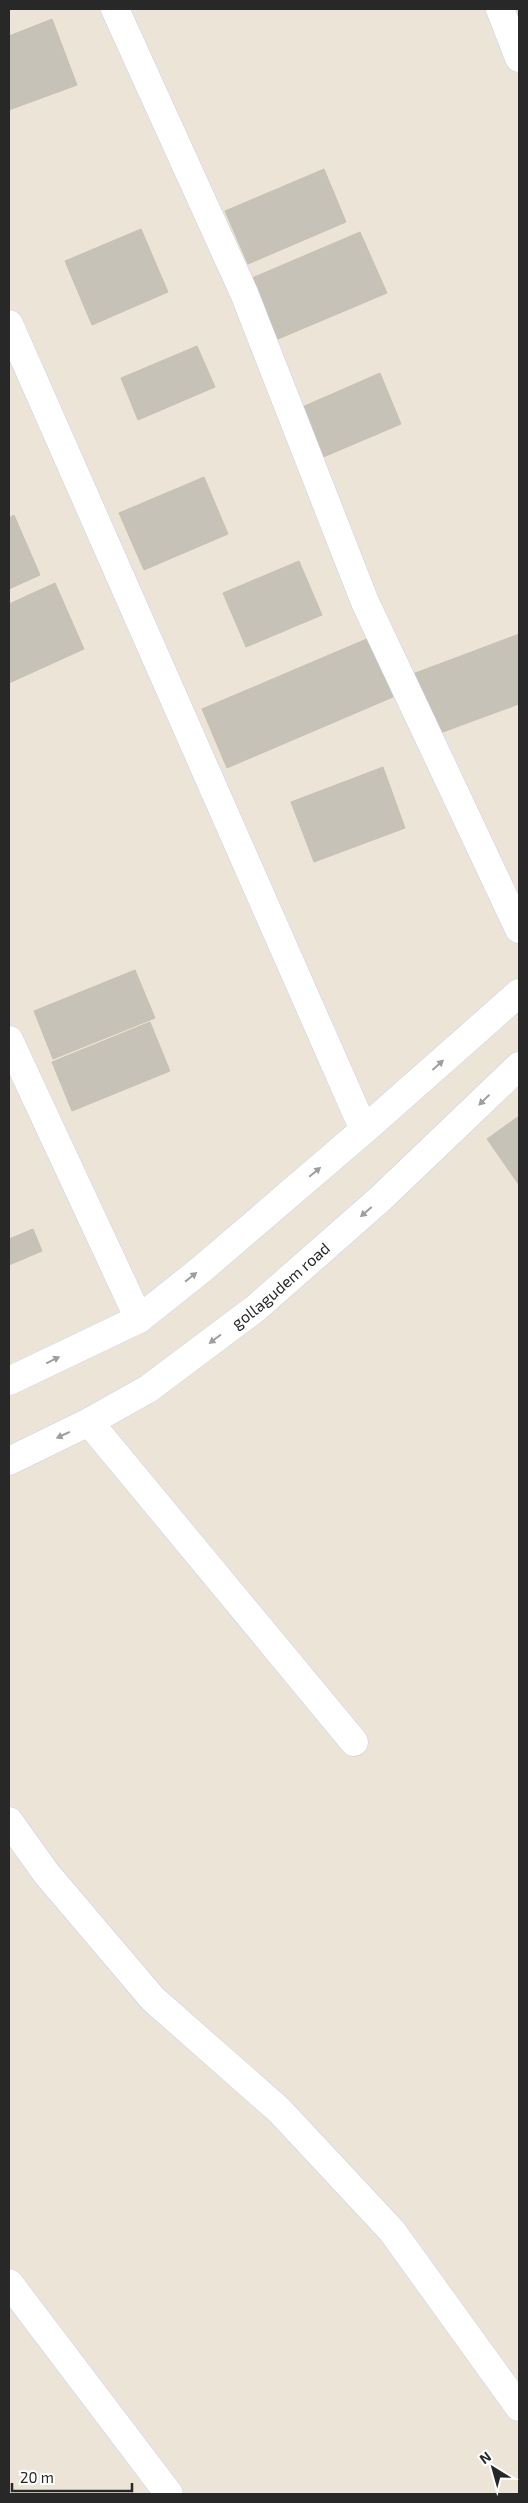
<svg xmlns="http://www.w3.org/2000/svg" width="528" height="2503" viewBox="0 0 528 2503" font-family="'Exo 2',sans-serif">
	<rect width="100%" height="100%" fill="#ece5d7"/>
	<!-- building -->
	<path fill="#c7c2b7" stroke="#c7c1b1" d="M52,19l25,66 -68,25v-74z
		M324,169l22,53 -98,42 -23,-53z
		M141,229l27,63 -76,33 -27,-64z
		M360,232l27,61 -109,46 -26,-61z
		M197,346l18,41 -77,33 -17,-42z
		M380,373l21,51 -80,34 -21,-50z
		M204,477l24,57 -84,36 -25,-57z
		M14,515l26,60 -31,14v-71z
		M299,561l23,54 -76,32 -23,-54z
		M55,583l29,66 -75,34v-79z
		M519,634v70l-87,32 -22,-61z
		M369,638l24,59 -166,71 -25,-59z
		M383,767l22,61 -91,34 -23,-60z
		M135,970l20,48 -102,41 -19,-48z
		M150,1022l20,49 -98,40 -20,-49z
		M519,1116v69l-32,-46z
		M33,1229l9,22 -33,14v-26z"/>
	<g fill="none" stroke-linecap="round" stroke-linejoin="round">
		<defs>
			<path id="street" d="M115,9l129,284 121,309 154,327
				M500,9l19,49
				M9,324l355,806
				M9,1040l130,279
				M89,1422l265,320
				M9,1821l37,52 107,126 126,111 113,121 127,176
				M9,2283l160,211"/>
			<g id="secondary">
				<path d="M9,1381l130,-62 64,-51 161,-138 155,-137"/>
				<path id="s1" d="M9,1461l80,-39 59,-33 108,-81 124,-109 139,-133"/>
			</g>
		</defs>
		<!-- street casing -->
		<use href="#street" stroke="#cccfe3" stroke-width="29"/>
		<!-- secondary casing -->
		<use href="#secondary" stroke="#cccfe3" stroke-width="29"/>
		<!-- street -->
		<use href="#street" stroke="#fff" stroke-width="28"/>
		<!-- secondary -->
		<use href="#secondary" stroke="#fff" stroke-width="28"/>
	</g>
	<!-- one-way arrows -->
	<defs><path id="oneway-solid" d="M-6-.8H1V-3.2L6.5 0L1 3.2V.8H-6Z" transform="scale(1.25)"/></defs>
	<g fill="#9e9e9e">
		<use href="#oneway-solid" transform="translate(438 1065) rotate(-42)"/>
		<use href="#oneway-solid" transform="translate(484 1100) rotate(136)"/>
		<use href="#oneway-solid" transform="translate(315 1172) rotate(-40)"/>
		<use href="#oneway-solid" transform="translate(366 1212) rotate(139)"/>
		<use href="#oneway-solid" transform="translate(191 1277) rotate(-38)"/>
		<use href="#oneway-solid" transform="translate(215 1339) rotate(143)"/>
		<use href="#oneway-solid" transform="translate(53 1360) rotate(-26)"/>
		<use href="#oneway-solid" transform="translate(63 1435) rotate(155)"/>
	</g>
	<g text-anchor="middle" stroke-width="5" stroke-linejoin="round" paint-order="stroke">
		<!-- street labels -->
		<g font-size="16" fill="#282828" stroke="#fff">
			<text dy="6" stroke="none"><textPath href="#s1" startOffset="325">gollagudem road</textPath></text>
		</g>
	</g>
	<!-- border -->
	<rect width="528" height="2503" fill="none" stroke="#282828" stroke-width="20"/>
	<!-- north arrow -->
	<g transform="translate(493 2468) rotate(323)" stroke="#ffffff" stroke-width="4" paint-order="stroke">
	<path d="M0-4L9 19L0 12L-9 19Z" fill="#282828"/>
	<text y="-8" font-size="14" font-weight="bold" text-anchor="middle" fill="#282828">N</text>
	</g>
	<!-- scale -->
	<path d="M12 2483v8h120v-8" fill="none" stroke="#282828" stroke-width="2.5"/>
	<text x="20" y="2483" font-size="15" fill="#282828" stroke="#ffffff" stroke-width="4" paint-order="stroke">20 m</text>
</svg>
